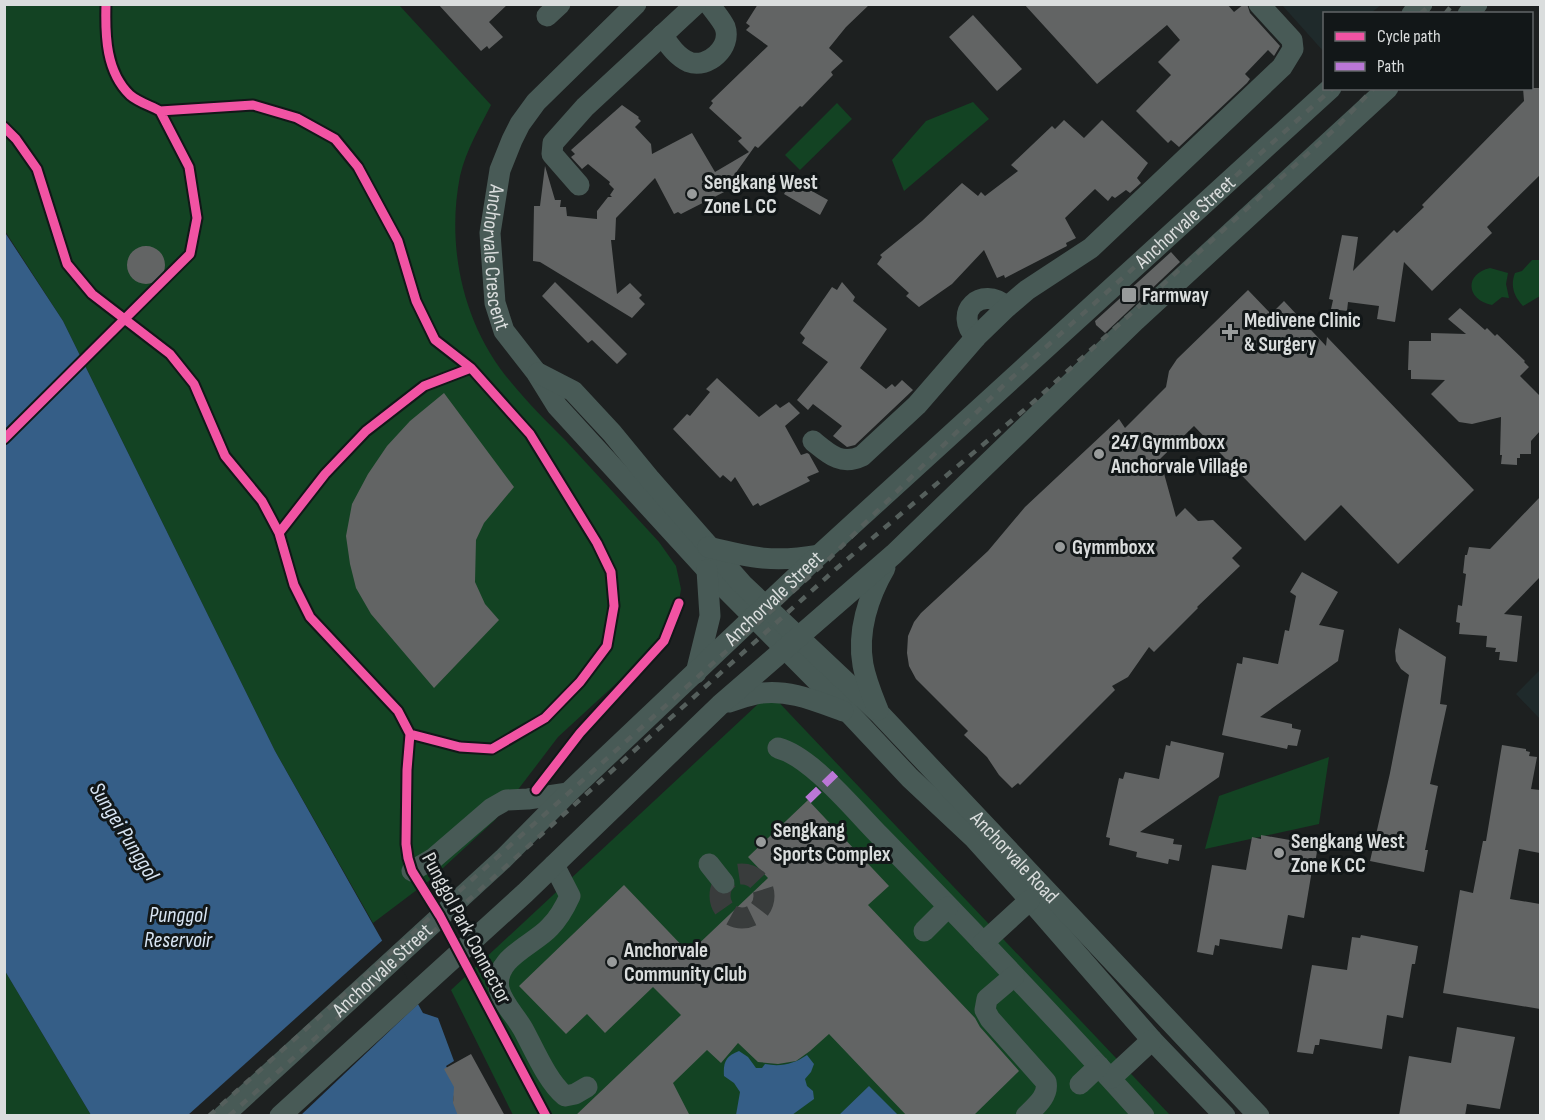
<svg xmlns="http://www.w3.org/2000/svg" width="1545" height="1120" viewBox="0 0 1545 1120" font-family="'Sofia Sans Condensed',sans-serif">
	<rect width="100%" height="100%" fill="#1d2020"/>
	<!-- built -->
	<path fill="#1f2a2b" d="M1282,5h-1h100l-10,8 -47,1v38z
		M1540,670v49l-24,-25z"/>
	<!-- green -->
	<path fill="#134323" d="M5,5h394l92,100c-11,22 -25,45 -31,71 -14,71 3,149 50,205 17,21 37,41 56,60 31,34 62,67 93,101l17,24 5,23 -5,31 -18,25 -100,92 -63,83 -65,60 -57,43 -98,-172 -212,-430 -58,-90z
		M973,102l16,17 -85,72 -12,-31 34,-39z
		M837,103l15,16 -52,51 -15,-15z
		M1532,260h8v36l-17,10c-9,-10 -13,-20 -8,-33l7,-2z
		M1490,268l18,5 -2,11 3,14 -7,-1 -10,8c-26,-5 -28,-31 -2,-37z
		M770,693l400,422h-657l-62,-125z
		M1329,757l-10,67 -114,25 14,-53z
		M5,971l86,144h-86z"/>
	<!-- water -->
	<path fill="#355e87" d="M4,231l59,90 212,430 148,262 15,5 16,43 -8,5 10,17 -3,18 6,14h-368l-86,-144z
		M739,1051l9,6 8,11h6l3,-4c16,3 29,0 42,-9l7,9 -3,8 -6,7 2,7 6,5 1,8 -22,16h-56l4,-23 -6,-9 -10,-7c-1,-14 2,-20 15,-25z
		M869,1086l29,29h-59z"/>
	<!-- pier -->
	<path fill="#1d2020" d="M385,938l35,64 -120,114 -112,-1z"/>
	<!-- building -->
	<path fill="#626464" d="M438,4h70l-19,18 14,15 -14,12 -2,-3 -6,5z
		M758,4h112l-24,23 -17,21 14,13 -12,11 2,3 -31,32 -2,-1 -42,42 -3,-2 -20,28 5,7 -10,4 2,3 -51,26 -3,-2 -4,2 -19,-36 -39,40 -1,22h-4l6,54 13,-11 12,12 -3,3 6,6 -13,14 -92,-56 -7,-1 1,-55h6l5,-40 10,34h6l-1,7h6l1,9 30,3v-8l11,-14h4l-2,-2 4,-6 -5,-5 1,-2 -22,-18 -6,5 -11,-12 4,-3 -4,-4 51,-45 17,12 -1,1 3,3 -6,6 16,17 1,10 40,-21 23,39 34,-20 -11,-11 4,-3 -33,-30 4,-5 -2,-2 57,-55 -22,-16 4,-4 -4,-3z
		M1024,4h203l7,8 10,-8h3l3,9 30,33 -6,10 -6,-6 -23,24 5,5 -3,4 -68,64 -8,-7 -3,3 -32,-32 35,-36 -13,-13 22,-22 -13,-15 -70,59z
		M973,15l49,54 -25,22 -48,-54z
		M1523,88h17v87l-53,52 5,6 -60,58 -28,-29 -9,60 -18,-3 2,-13 -31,-4 -1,9 -16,-2 2,-9 -4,-1 13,-64 16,2 -5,34 41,-41 3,3 27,-26 -2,-2 102,-104z
		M1064,120l20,18 18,-18 46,43 -11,15 4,5 -11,10 -4,-3 -11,8 -3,-2 -4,5 -13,-12 -30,29 11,20 -10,5 1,3 -62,32 -1,-3 -7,3 -13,-28 -32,34 -33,23 -13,-11 3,-3 -32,-29 5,-7 -2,-2 42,-34 40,-38 16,13 3,-4 4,4 33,-25 -7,-6 41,-39 3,3z
		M792,180l36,20 -8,15 -36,-21z
		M127 265a19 19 0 1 1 38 0a19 19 0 1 1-38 0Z
		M1171,252l9,10 -75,71 -9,-8 -1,-4z
		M555,282l72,72 -10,10 -25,-24 -4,3 -46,-47z
		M842,282l13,15 -2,4 34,28 -27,39 26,21 6,-5 3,3 7,-7 11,10 -58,55 -8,2 -14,-11 9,-10 -29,-22 -5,6 -11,-10 31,-38 -26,-19 3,-5 -5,-5 32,-46 5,3z
		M1248,290l23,24 13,-13 42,45 1,-9 147,153 -76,74 -57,-59 -36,36 -111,-115 -34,33 16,58 9,-9 13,13 15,-1 29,28 -10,10 8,8 -43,41 1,1 -44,44 -5,-5 -21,30 -16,9 3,4 -95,95 -2,-2 -6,5 -13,-13 -12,-18 -23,-22 4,-4 -52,-52 -7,-13 -2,-13 1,-17 6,-14 7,-9 67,-62 37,-44 94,-88 6,9 41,-41 3,-16 8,-12z
		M1460,308l25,22 2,-2 8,8 2,-2 28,27 -1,1 5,5 -9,9 20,20v35l-9,10v13h-11v4h-3v7l-16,-1 1,-9h-2l1,-38 -29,7 -13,-2 -28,-28 14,-14 -34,-1v-9h-3l1,-29h22v-8l35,1 -18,-15z
		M717,378l42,39 17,-13 4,4 9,-6 11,11 -15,13 16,29 6,-2 2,1 10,18 -12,5 3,4 -50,25 -2,-3 -5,3 -18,-29 -4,5 -8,-7 -3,3 -47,-49 14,-15 3,2 20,-24 -4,-3z
		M444,393l70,94 -30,36 -8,17 -1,42 10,22 14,16 -65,68 -63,-74 -15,-26 -6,-24 -4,-28 6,-32 16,-30 19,-28 23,-25z
		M1540,497v80l-36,37 18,2 -5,46 -18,-2 1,-8h-5l1,-4 -10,-1 1,-11 -28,-2 1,-11 -4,-1 2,-17 4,1 4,-32 -3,-1 2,-18h2l2,-8 21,2z
		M1302,572l36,20 -19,33 25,5 -6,31 -78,56 32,7v4l9,2 -4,16 -9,-1 -1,4 -65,-14 15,-72 5,1 1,-7 35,7 7,-34 4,1 7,-35 -6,-4z
		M1399,628l47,29 -6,47 7,1 -17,79 8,2 -13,64h3l-4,22 -54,-11 20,-88 19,-98 -8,-6 -5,-8 -1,-10z
		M1171,741l53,12 -5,24 -79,55 34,7 -1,5 9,1 -3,16 -10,-2 -1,5 -32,-7 1,-5 -28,-7 1,-7 -4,-1 13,-59 4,1 2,-7 34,7 7,-34 4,1z
		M1502,745l24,4v2l4,1 -1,4 8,1 -6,32 9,1v63l-21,-4 -9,50 30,5v105l-97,-16 17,-103 13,3 10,-52h3z
		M808,800l81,86 -21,19 107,113 5,9 39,44 -46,45h-66l-78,-82 -19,17 -14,10 -18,3 -20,-2 -20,-19 -17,20 -14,-13 -34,33 17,33h-115l106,-101 -28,-28 -48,46 -18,-19 -21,20 -47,-48 105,-101 65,68 79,-75 -20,-21z
		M1261,835l57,10 -3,19h-2l-9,54 -16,-3 -6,34 -62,-10 -1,7 -4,-1 -2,10 -16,-3 15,-87 34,5 6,-33 9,2z
		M1361,935l57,11 -3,18h-3l-9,54 -16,-3 -5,34 -62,-10 -1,6h-4l-2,9 -16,-2 15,-87 35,5 5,-33 8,1z
		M1457,1027l58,10 -15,72 -33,-5 -2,12h-66l10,-60 42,7z
		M471,1054l34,62h-47l-5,-13 1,-16 -10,-18z"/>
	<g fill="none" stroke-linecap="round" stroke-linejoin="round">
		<!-- minor-tunnel -->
		<path stroke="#393c3c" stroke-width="21" stroke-dasharray="21 10" stroke-linecap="butt" d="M720 896a22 22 0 1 1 44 0a22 22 0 1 1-44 0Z"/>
		<!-- minor -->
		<g stroke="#485a56" stroke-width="21">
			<path id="s1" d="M636,4l-100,98 -16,22 -8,16 -12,30 -10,63 5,70 9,28 32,41 21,34 150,164 142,143 61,65 63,59 57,63 122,140 73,76"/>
			<path d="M1412,14l10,-10"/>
			<path d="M1468,14l9,-10"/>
			<path d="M547,16l13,-12"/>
			<path d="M662,35c7,10 15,22 27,27 19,7 43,-15 36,-35 -3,-7 -11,-16 -16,-23"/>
			<path d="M579,185l-27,-31 1,-11 32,-36 111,-103"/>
			<path d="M976,337c-24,-24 5,-53 31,-30"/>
			<path id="s2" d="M538,373l35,18 39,42 37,45 94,107 136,128 380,403"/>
			<path d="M813,441c16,13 28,25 49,15l55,-51 59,-68 31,-30 20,-17 64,-42 191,-181 11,-18 -1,-9 -33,-36"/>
			<path d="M708,547c44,11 66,16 111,8"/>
			<path d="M696,673l14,-57 -3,-46"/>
			<path d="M729,702c9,-3 18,-6 27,-8 30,-6 60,7 87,17"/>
			<path d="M878,710c-6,-15 -12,-29 -15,-45 -6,-33 5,-68 22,-97"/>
			<path d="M778,748c34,9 77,63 103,89 89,91 178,184 263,279"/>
			<path d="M709,864l15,19"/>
			<path d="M554,865l16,31c-5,11 -11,22 -20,31 -16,18 -57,31 -51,62 4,15 16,26 24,40 11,20 24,52 42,67l10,-2 12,-7"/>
			<path d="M412,871l22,-13 58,-50 14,-8 22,-1 40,-6"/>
			<path d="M924,931l24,-24"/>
			<path d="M983,943l47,-43"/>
			<path d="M1014,976l-27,23 -2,11 5,9 56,63c3,14 -10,24 -20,34"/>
			<path d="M1111,1078l41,-38"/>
			<path d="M1080,1084l19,-18"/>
			<path id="s3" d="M223,1116l280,-257 65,-66 251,-238 512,-467"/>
			<path d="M280,1116l245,-223 195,-188 174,-151 242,-234 252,-232"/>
		</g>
		<!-- rail -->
		<g stroke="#555f5c" stroke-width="4.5" stroke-dasharray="8 8" stroke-linecap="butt">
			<path d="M1420,14l11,-10"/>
			<path d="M1445,14l8,-10"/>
			<path id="s4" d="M209,1116l620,-557 176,-175 328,-296"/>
			<path d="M229,1116l608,-548 193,-163 306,-277 38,-40"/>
		</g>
		<!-- quiet -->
		<path stroke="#ba77d6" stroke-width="8" stroke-dasharray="15 8" stroke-linecap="butt" d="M808,800l30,-29"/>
		<defs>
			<path id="cycleway" d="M106,4c-1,32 0,68 24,91 8,7 21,11 30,16
				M160,111l93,-6 44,13 38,21 23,28 40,74 18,60 19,39 36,28 59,66 67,109 14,29 3,34 -7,40 -27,36 -35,36 -53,31 -32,-2 -50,-13
				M4,127l12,12 21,30 30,95 25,30 78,60 24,30 31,72 37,45 17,32 15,52 16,32 88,94 12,23 -3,36 -1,74 2,14 4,13 28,45 106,200
				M4,439l186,-185 7,-36 -8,-51 -29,-56
				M279,533l46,-59 41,-43 58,-45 47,-18
				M536,790l44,-57 84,-92 15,-38"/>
		</defs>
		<!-- cycleway casing -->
		<use href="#cycleway" stroke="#121718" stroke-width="13"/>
		<!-- cycleway -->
		<use href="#cycleway" stroke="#f153a3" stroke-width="9"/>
	</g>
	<!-- markers -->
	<g fill="#989b9b" stroke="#121718" stroke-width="2">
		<circle cx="692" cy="194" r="6"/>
		<rect x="1121" y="287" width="16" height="16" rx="3"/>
		<path d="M1227 323h6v6h6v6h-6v6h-6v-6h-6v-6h6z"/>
		<circle cx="1099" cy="454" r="6"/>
		<circle cx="1060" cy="547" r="6"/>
		<circle cx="761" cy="842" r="6"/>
		<circle cx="1279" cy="853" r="6"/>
		<circle cx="612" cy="962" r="6"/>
	</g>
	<g text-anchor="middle" stroke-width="6" stroke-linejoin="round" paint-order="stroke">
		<!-- poi labels -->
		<g font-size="21" font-weight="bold" fill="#dadddd" stroke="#121718" text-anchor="start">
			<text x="704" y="189">Sengkang West<tspan x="704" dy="24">Zone L CC</tspan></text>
			<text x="1142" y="302">Farmway</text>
			<text x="1244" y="327">Medivene Clinic<tspan x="1244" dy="24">&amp; Surgery</tspan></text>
			<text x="1111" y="449">247 Gymmboxx<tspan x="1111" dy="24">Anchorvale Village</tspan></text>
			<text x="1072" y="554">Gymmboxx</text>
			<text x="773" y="837">Sengkang<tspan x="773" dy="24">Sports Complex</tspan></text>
			<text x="1291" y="848">Sengkang West<tspan x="1291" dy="24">Zone K CC</tspan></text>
			<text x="624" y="957">Anchorvale<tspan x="624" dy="24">Community Club</tspan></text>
		</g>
		<!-- street labels -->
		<g font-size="21" fill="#dadddd" stroke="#121718">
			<text dy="7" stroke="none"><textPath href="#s4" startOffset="1324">Anchorvale Street</textPath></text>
			<text dy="7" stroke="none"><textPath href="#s1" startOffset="306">Anchorvale Crescent</textPath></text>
			<text dy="7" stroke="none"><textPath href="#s3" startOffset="756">Anchorvale Street</textPath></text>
			<text dy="7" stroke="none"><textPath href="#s2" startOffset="682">Anchorvale Road</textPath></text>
			<text transform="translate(467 928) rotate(62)" y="7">Punggol Park Connector</text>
			<text dy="7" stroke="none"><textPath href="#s3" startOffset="216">Anchorvale Street</textPath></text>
		</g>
		<!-- water labels -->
		<g font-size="22" font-style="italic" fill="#d8e5f3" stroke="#121718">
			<text transform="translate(125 831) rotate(58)" y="8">Sungei Punggol</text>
			<text x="178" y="922">Punggol<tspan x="178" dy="25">Reservoir</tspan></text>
		</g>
	</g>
	<!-- border -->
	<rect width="1545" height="1120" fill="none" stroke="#dadddd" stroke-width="12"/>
	<!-- legend -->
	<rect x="1323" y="12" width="210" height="78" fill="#121718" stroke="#626667" stroke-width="1.5"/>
	<rect x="1335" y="32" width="30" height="9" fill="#f153a3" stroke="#626667" stroke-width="1.5"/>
	<text x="1377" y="42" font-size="18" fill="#dadddd">Cycle path</text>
	<rect x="1335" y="62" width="30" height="9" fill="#ba77d6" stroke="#626667" stroke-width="1.5"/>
	<text x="1377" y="72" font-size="18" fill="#dadddd">Path</text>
</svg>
